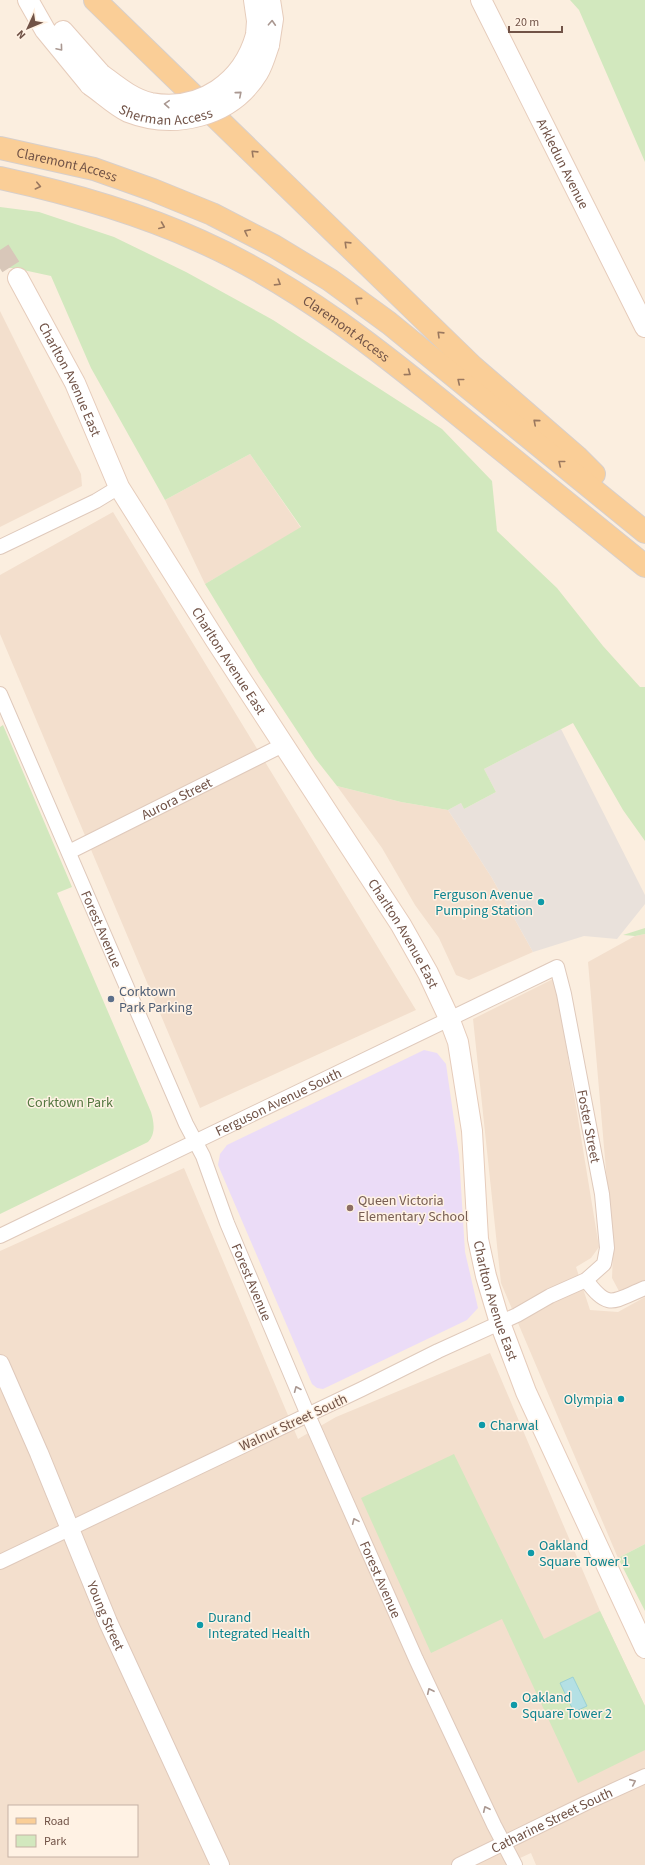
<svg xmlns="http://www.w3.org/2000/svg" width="645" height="1865" viewBox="0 0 645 1865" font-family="'Source Sans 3',sans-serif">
	<rect width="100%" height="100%" fill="#fbeedf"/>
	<!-- residential -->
	<path fill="#f3dfcd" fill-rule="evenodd" d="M0,311l81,163 1,12 -82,41z
		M250,454l51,74 -96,56 -40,-84z
		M113,512l303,498 -216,98 -200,-474v-59z
		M337,786l64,16 47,8 44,68 41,74 -64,28 -13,-5 -17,-37 -24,-33 -33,-57z
		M645,934v348l-25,11 -8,-15 1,-27 -25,-289 47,-26z
		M555,978l44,269 -8,11 -15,9 14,43 28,2 27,-15v247l-27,14 -117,-275 -28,-264z
		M184,1168l114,271 38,-22 154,-64 110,258 45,95v159h-109l-5,-12 -26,12h-505v-614zM9,1806h128v50h-128z"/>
	<!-- industrial -->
	<path fill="#e9e1db" d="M561,729l84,166v9l-28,35 -33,-3 -51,16 -41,-74 -44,-68 13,-7 3,6 32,-17 -12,-23z"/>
	<!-- education -->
	<path fill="#ebdcf7" d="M424,1050l13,3 9,11 13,91 6,97 13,56 -11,12 -144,69 -6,-1 -5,-4 -94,-219 2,-11 7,-9z"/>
	<!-- green -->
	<path fill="#d2e8be" d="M570,0h75v162l-66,-152z
		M0,207l39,5 75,25 72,35 87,48 169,109 50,52 5,50 60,57 46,58 37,41h5v154l-22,-31 -50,-87 -89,46 12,23 -32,17 -3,-6 -13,7 -47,-8 -64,-16 -22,-28 -56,-85 -54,-89 96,-57 -51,-73 -85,46 -74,-132 -40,-92 -37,-8h-14z
		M3,725l69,162 -15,6 94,219c3,10 5,22 -3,30l-148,72v-487z
		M645,928v6l-10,2 -12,-1z
		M454,1454l90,185 56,-28 45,95v44l-67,33 -76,-164 -71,34 -70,-155z
		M645,1544v67l-27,-53z"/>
	<!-- water -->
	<path fill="#b4e0e4" stroke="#9bd1d5" d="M573,1677l14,29 -13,6 -14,-29z"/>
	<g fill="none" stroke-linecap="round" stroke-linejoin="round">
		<!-- secondary-tunnel -->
		<path stroke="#d8c7b9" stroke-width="20" stroke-dasharray="20 10" stroke-linecap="butt" d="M0,250l18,28"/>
		<defs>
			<g id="minor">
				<path d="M0,547l96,-46 23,-14"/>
				<path id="s1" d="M0,694l186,430 17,32 24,67 81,192 108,244 78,166 21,40"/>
				<path id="s2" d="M69,852l214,-107"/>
				<path id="s3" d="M0,1236l557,-269 7,27 38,200 5,54 -3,16 -18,16 -36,16 -33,19 -79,36 -76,38 -362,173"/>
				<path d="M586,1280c23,31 27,21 59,8"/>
				<path id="s4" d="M459,1865l127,-62 59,-27"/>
			</g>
			<g id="tertiary">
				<path id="s5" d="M0,1364l39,89 69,169 112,243"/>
			</g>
			<g id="secondary">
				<path d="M28,0l17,30 45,55"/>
				<path d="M254,0l3,21 -1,14"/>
				<path id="s6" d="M481,0l164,327"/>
				<path d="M63,31l38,43"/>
				<path d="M269,45l4,-26 -3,-19"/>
				<path id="s7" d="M18,278l57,105 44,104 97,154 185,284 27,48 21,45 9,24 14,89 6,108 8,37 14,47 26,69 119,256"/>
			</g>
			<g id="primary">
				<path d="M95,0l377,366 105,91 17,17"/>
				<path id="s8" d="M0,148l94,21 59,21 59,24 62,32 56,34 59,43 256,209"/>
				<path id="s9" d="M0,178c69,15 136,34 200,63 99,44 184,113 266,180 60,48 119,97 179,145"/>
			</g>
		</defs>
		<!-- minor casing -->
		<use href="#minor" stroke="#dfc9bb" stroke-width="16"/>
		<!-- tertiary casing -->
		<use href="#tertiary" stroke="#dfc9bb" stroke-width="20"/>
		<!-- secondary casing -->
		<use href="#secondary" stroke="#e6ccbb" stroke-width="22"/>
		<!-- primary casing -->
		<use href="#primary" stroke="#d7cfcb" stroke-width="24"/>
		<!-- minor -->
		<use href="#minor" stroke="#fff" stroke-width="14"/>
		<!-- tertiary -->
		<use href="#tertiary" stroke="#fff" stroke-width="18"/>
		<!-- secondary -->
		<use href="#secondary" stroke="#fff" stroke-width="20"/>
		<!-- primary -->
		<use href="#primary" stroke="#face97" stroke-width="22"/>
		<defs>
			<g id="secondary-bridge">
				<path d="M101,74c15,11 31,25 50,29 50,9 92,-21 105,-68"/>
				<path id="s10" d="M90,85c12,8 25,21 38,27 46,18 103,5 130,-39 5,-8 8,-19 11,-28"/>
			</g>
		</defs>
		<!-- secondary-bridge casing -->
		<use href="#secondary-bridge" stroke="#e6ccbb" stroke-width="22" stroke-linecap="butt"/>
		<!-- secondary-bridge -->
		<use href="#secondary-bridge" stroke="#fff" stroke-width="20"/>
	</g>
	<!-- one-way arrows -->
	<defs><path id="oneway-chevron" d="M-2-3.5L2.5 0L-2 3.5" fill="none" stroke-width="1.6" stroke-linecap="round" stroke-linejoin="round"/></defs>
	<g stroke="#aa9891">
		<use href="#oneway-chevron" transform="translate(272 23) rotate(-87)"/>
		<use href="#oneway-chevron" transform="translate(60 48) rotate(50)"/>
		<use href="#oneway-chevron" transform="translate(239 94) rotate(-41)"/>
		<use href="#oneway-chevron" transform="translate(167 104) rotate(-176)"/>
		<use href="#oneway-chevron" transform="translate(297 1389) rotate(-113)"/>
		<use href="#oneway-chevron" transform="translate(355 1521) rotate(-114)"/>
		<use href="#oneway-chevron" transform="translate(430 1691) rotate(-115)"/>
		<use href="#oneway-chevron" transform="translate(633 1782) rotate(-24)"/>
		<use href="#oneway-chevron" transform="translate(486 1809) rotate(-115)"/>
	</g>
	<g stroke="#9a785f">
		<use href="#oneway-chevron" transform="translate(254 153) rotate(-136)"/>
		<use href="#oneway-chevron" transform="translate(38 186) rotate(13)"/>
		<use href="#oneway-chevron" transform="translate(162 226) rotate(22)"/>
		<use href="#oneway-chevron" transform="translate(247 232) rotate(-153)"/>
		<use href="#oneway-chevron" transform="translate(347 244) rotate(-136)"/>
		<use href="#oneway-chevron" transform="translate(278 283) rotate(32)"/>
		<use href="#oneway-chevron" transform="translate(358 300) rotate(-143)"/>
		<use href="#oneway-chevron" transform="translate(440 334) rotate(-136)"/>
		<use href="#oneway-chevron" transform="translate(408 373) rotate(37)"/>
		<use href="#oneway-chevron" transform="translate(460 381) rotate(-141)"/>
		<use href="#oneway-chevron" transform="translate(536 422) rotate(-139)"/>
		<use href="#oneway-chevron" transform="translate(561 463) rotate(-141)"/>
	</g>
	<!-- markers -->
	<g fill="#0f9aa8" stroke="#fff2e4" stroke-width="1.5">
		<circle cx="541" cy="902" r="4"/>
		<circle cx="621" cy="1399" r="4"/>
		<circle cx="482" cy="1425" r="4"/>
		<circle cx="531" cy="1553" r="4"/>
		<circle cx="200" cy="1625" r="4"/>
		<circle cx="514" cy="1705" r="4"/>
	</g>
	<circle fill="#5c6f8a" stroke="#fff2e4" stroke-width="1.5" cx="111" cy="999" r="4"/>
	<circle fill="#8d6e63" stroke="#fff2e4" stroke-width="1.5" cx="350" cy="1208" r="4"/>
	<g text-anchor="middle" stroke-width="3" stroke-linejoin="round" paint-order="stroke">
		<!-- street labels -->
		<g font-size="14" fill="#715347" stroke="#fff2e4">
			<text dy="5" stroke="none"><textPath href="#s10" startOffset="85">Sherman Access</textPath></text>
			<text dy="5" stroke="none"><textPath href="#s6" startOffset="183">Arkledun Avenue</textPath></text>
			<text dy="5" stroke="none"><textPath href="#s8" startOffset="69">Claremont Access</textPath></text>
			<text dy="5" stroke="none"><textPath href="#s9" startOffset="381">Claremont Access</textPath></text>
			<text dy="5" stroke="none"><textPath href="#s7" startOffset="114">Charlton Avenue East</textPath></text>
			<text dy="5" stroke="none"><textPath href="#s7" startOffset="438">Charlton Avenue East</textPath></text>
			<text dy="5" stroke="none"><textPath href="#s2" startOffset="120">Aurora Street</textPath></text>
			<text dy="5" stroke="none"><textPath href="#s1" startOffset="256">Forest Avenue</textPath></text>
			<text dy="5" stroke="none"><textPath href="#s7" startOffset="762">Charlton Avenue East</textPath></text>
			<text dy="5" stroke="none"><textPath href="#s3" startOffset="309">Ferguson Avenue South</textPath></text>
			<text dy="5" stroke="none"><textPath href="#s3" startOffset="781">Foster Street</textPath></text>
			<text dy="5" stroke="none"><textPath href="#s1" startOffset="640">Forest Avenue</textPath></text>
			<text dy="5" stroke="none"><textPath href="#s7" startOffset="1146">Charlton Avenue East</textPath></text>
			<text transform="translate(293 1422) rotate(-25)" y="5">Walnut Street South</text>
			<text dy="5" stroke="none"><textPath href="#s1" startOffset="964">Forest Avenue</textPath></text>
			<text dy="5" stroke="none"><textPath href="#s5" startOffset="273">Young Street</textPath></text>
			<text dy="5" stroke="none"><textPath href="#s4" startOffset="103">Catharine Street South</textPath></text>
		</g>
		<!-- culture labels -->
		<g font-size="14" fill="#0d838f" stroke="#fff2e4" text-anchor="start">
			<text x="533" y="899" text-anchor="end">Ferguson Avenue<tspan x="533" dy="16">Pumping Station</tspan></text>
			<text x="613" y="1404" text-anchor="end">Olympia</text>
			<text x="490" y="1430">Charwal</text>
			<text x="539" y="1550">Oakland<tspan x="539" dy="16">Square Tower 1</tspan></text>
			<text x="208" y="1622">Durand<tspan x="208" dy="16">Integrated Health</tspan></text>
			<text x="522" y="1702">Oakland<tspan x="522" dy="16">Square Tower 2</tspan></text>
		</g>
		<!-- service labels -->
		<g font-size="14" fill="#4e5e75" stroke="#fff2e4" text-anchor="start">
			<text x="119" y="996">Corktown<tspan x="119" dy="16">Park Parking</tspan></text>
		</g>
		<!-- park labels -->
		<g font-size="14" fill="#547740" stroke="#fff2e4">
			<text x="70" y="1107">Corktown Park</text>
		</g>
		<!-- education labels -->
		<g font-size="14" fill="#785e54" stroke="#fff2e4" text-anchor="start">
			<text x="358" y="1205">Queen Victoria<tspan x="358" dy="16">Elementary School</tspan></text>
		</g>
	</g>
	<!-- legend -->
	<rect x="8" y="1805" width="130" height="52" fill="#fff2e4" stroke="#c6b2a5"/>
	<rect x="16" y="1818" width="20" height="6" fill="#face97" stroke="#c6b2a5"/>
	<text x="44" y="1825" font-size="12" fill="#715347">Road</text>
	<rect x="16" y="1835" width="20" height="12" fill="#d2e8be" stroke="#c6b2a5"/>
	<text x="44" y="1845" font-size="12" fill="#715347">Park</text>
	<!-- north arrow -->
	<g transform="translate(28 28) rotate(226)" stroke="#fff2e4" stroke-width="3" paint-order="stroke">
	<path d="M0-3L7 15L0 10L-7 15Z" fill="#715347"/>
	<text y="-6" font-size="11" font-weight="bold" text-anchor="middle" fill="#715347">N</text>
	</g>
	<!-- scale -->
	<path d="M509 26v6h53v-6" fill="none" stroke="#715347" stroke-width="2"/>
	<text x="515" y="26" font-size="12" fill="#715347" stroke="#fff2e4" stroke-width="3" paint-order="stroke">20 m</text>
</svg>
